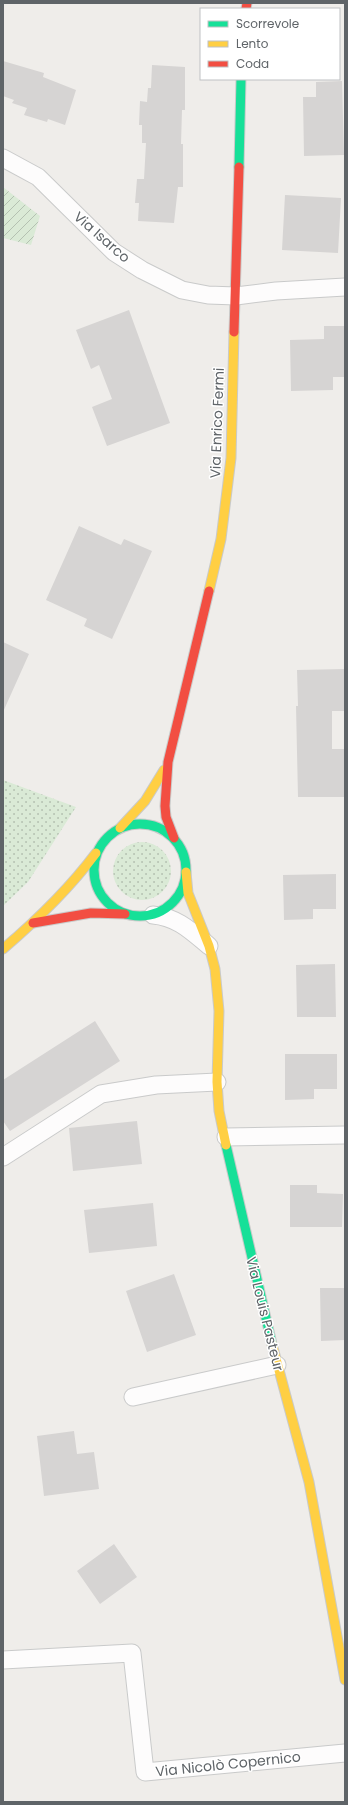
<svg xmlns="http://www.w3.org/2000/svg" width="348" height="1805" viewBox="0 0 348 1805" font-family="Poppins,sans-serif">
	<defs>
		<pattern id="grass-dots" width="8" height="8" patternUnits="userSpaceOnUse"><rect width="8" height="8" fill="#daead6"/><path d="M2 2h.1M6 6h.1" fill="none" stroke="#b4c1b1" stroke-width="1.8" stroke-linecap="round"/></pattern>
		<pattern id="garden-furrows" width="10" height="10" patternUnits="userSpaceOnUse"><rect width="10" height="10" fill="#daead6"/><path d="M-1 1l2-2M0 10L10 0M9 11l2-2" fill="none" stroke="#b4c1b1"/></pattern>
	</defs>
	<rect width="100%" height="100%" fill="#efedea"/>
	<!-- grass -->
	<path fill="url(#grass-dots)" d="M3,780l73,27 -48,75 -25,24z
		M113 871a29 29 0 1 1 58 0a29 29 0 1 1-58 0Z"/>
	<!-- garden -->
	<path fill="url(#garden-furrows)" d="M3,187l37,29 -9,29 -28,-7z"/>
	<!-- building -->
	<path fill="#d6d4d3" d="M3,61l41,12 -1,4 33,13 -11,35 -17,-6 -1,3 -23,-7 3,-7 -15,-5 2,-3 -11,-4z
		M152,65l33,2v43h-3l-1,34h2v43h-5l-4,36 -36,-2 1,-18h-4l2,-24h7l2,-36h-4v-18h-3l1,-24 7,1 1,-14h3z
		M342,81l2,74 -40,1 -1,-59h13v-15z
		M285,195l56,3 -3,55 -56,-3z
		M129,310l41,113 -63,23 -15,-39 20,-8 -13,-34 -8,4 -15,-39z
		M324,326h21v51h-12v13l-42,1 -1,-51 34,-1z
		M79,526l42,19 3,-6 28,12 -40,88 -28,-13 3,-7 -41,-19z
		M3,642l26,12 -26,58z
		M345,669v42h-13v38h13v48h-47l-2,-91h2l-1,-36z
		M336,874v35h-23v10l-29,1 -1,-45z
		M335,964l1,53h-39l-1,-52z
		M95,1021l25,40 -110,70 -7,-10v-41z
		M285,1054h52v35h-23v10l-29,1z
		M137,1121l5,43 -69,7 -4,-43z
		M290,1185h27v8l26,1 -1,33h-52z
		M153,1203l4,43 -68,7 -5,-43z
		M174,1274l22,61 -49,17 -21,-61z
		M320,1288h25v52l-24,1z
		M74,1431l3,23 17,-2 5,37 -55,7 -7,-60z
		M114,1544l23,33 -37,27 -23,-33z"/>
	<g fill="none" stroke-linecap="round" stroke-linejoin="round">
		<defs>
			<path id="street" d="M3,158l35,19 76,75 28,18 40,20 26,5 28,1 40,-5 69,-4
				M153,915c24,2 38,16 56,31
				M226,1137l119,-2
				M3,1157l98,-63 55,-9 61,-3
				M133,1397l144,-32
				M3,1660l129,-7 13,119 200,-19"/>
			<path id="fast" d="M239,167l2,-88
				M94 870a46 46 0 1 1 92 0a46 46 0 1 1-92 0Z
				M226,1145l46,199"/>
			<path id="slow" d="M209,591l12,-52 10,-81 3,-126
				M120,828l25,-27 19,-31
				M186,872l2,21 21,53 6,23 4,42 -2,71 2,29 7,34
				M3,949c34,-29 66,-60 93,-96
				M272,1344l37,138 36,198"/>
			<path id="jam" d="M246,9l1,-6
				M234,332l5,-165
				M174,838l-8,-21 -1,-11 3,-44 41,-171
				M33,923l58,-10 34,1"/>
		</defs>
		<!-- street casing -->
		<use href="#street" stroke="#c9caca" stroke-width="19"/>
		<!-- fast casing -->
		<use href="#fast" stroke="#c9cac9" stroke-width="11"/>
		<!-- slow casing -->
		<use href="#slow" stroke="#c9cac9" stroke-width="11"/>
		<!-- jam casing -->
		<use href="#jam" stroke="#c9cac9" stroke-width="11"/>
		<!-- street -->
		<use href="#street" stroke="#fdfcfc" stroke-width="17"/>
		<!-- fast -->
		<use href="#fast" stroke="#16e098" stroke-width="9"/>
		<!-- slow -->
		<use href="#slow" stroke="#ffcf43" stroke-width="9"/>
		<!-- jam -->
		<use href="#jam" stroke="#f24e42" stroke-width="9"/>
	</g>
	<g text-anchor="middle" stroke-width="3" stroke-linejoin="round" paint-order="stroke">
		<!-- street labels -->
		<g font-size="14" fill="#5f6468" stroke="#fff">
			<text transform="translate(102 237) rotate(41)" y="5">Via Isarco</text>
			<text transform="translate(217 423) rotate(-88)" y="5">Via Enrico Fermi</text>
			<text transform="translate(265 1314) rotate(76)" y="5">Via Louis Pasteur</text>
			<text transform="translate(228 1764) rotate(-6)" y="5">Via Nicolò Copernico</text>
		</g>
	</g>
	<!-- border -->
	<rect width="348" height="1805" fill="none" stroke="#5f6468" stroke-width="8"/>
	<!-- legend -->
	<rect x="200" y="8" width="140" height="72" fill="#ffffff" stroke="#bfc1c3"/>
	<rect x="208" y="21" width="20" height="6" fill="#16e098" stroke="#bfc1c3"/>
	<text x="236" y="28" font-size="12" fill="#5f6468">Scorrevole</text>
	<rect x="208" y="41" width="20" height="6" fill="#ffcf43" stroke="#bfc1c3"/>
	<text x="236" y="48" font-size="12" fill="#5f6468">Lento</text>
	<rect x="208" y="61" width="20" height="6" fill="#f24e42" stroke="#bfc1c3"/>
	<text x="236" y="68" font-size="12" fill="#5f6468">Coda</text>
</svg>
